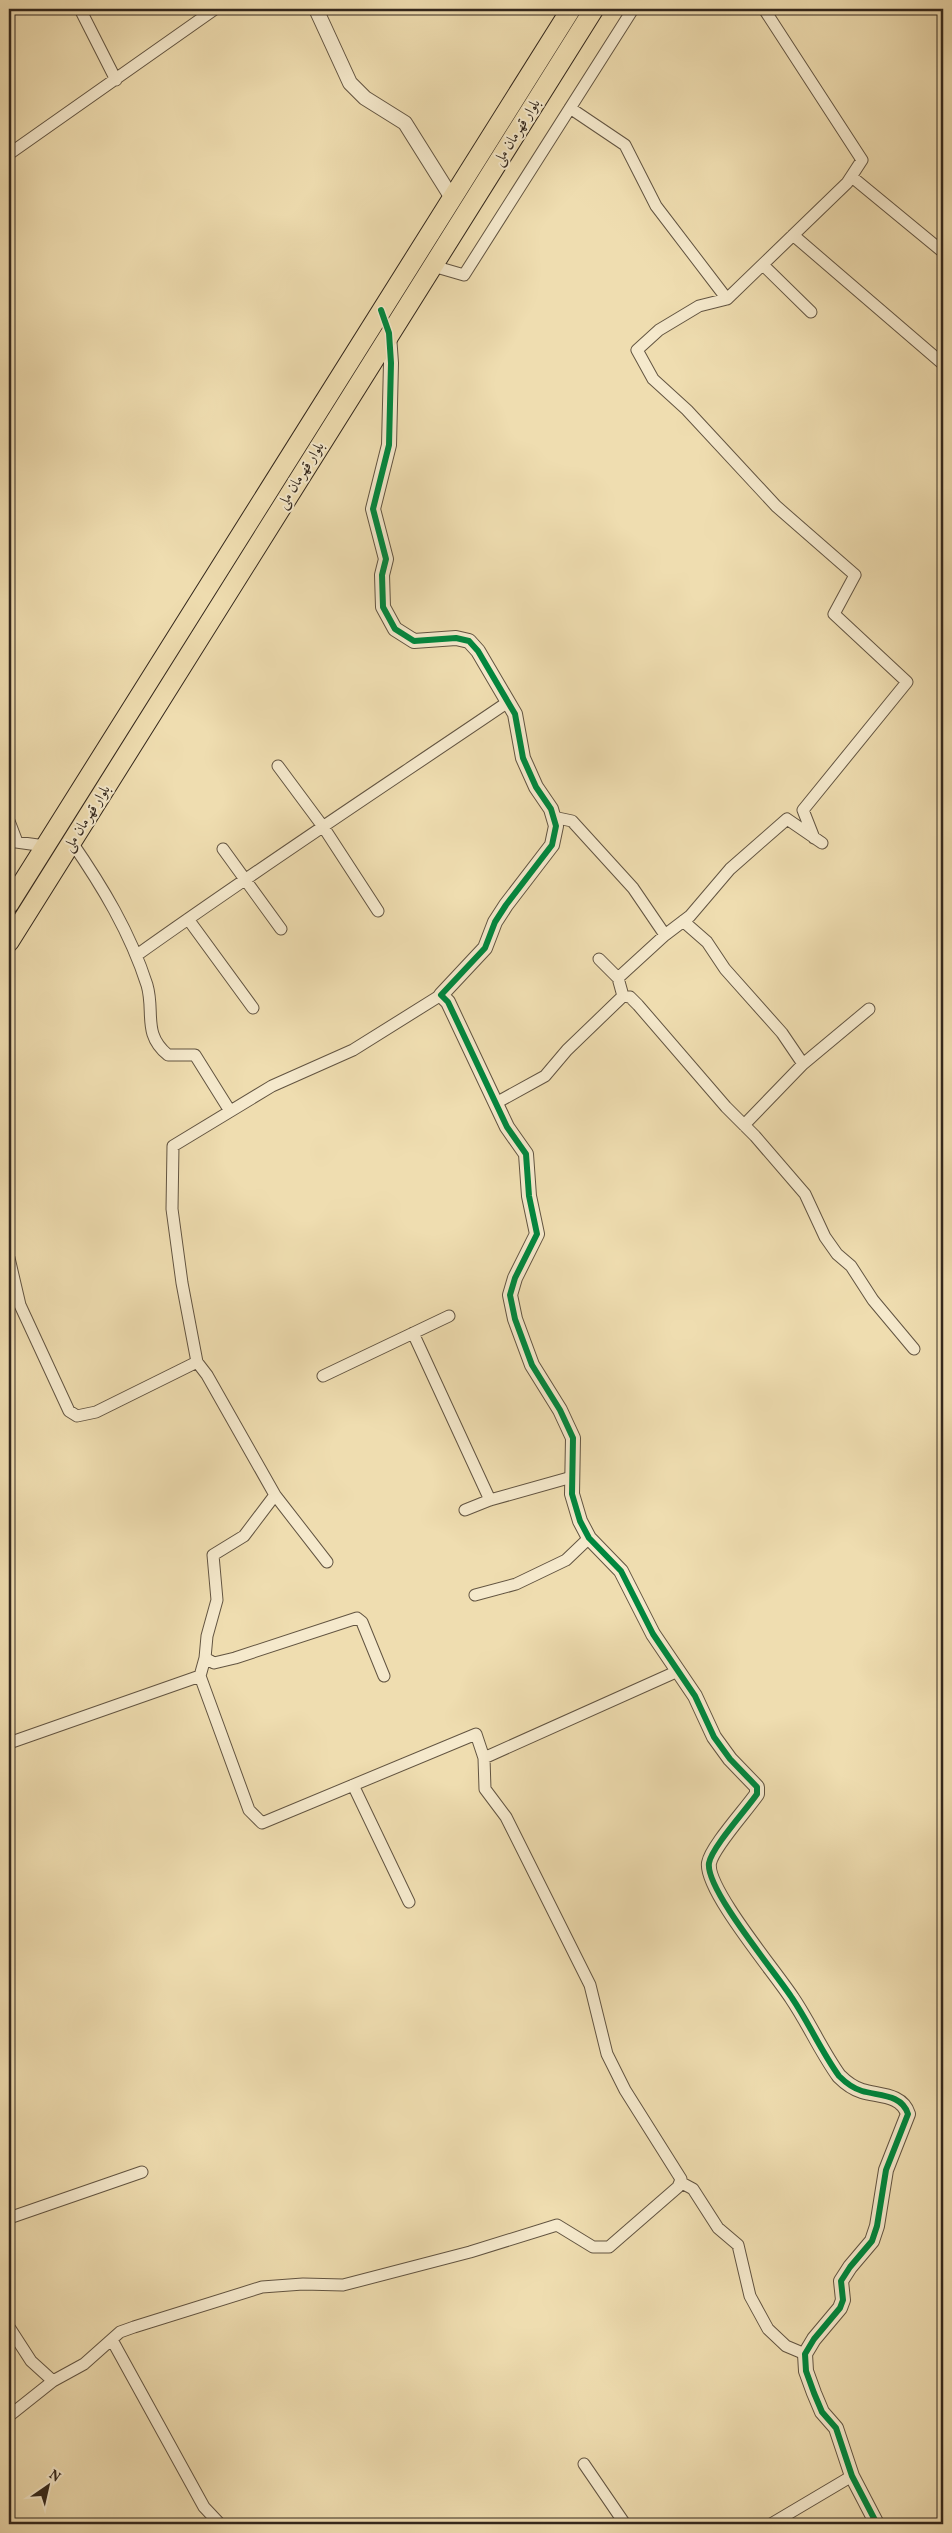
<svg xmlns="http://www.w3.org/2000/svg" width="952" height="2533" viewBox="0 0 952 2533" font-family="Vollkorn,Amiri,serif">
	<rect width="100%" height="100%" fill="#efddb0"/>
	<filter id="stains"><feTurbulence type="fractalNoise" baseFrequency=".004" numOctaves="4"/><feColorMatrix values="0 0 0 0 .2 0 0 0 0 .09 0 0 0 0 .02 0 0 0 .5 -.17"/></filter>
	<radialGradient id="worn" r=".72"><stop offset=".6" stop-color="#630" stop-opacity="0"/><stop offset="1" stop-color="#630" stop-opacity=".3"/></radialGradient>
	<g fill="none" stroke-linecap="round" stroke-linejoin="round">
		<defs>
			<path id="minor" d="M80,9l36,71
				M764,9l98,151 -15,23 -120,116 -28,7 -40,24 -22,20 16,29 34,31 89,96 79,69 -21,39 73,68 -104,128 11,28
				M570,108l55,37 31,61 71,93
				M9,154l206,-145
				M852,177l91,75
				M793,235l150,129
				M763,265l48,47
				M433,266l31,9 169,-266
				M278,766l46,62 54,83
				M553,817l19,4 61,67 32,47 25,-19 40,-47 57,-50 35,24
				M9,821l8,21
				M9,841l36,5
				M71,841c31,45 59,91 76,144 8,27 -5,49 21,70h27l35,56
				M223,849l58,80
				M188,919l65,89
				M683,921l24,21 18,27 57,64 21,31
				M137,955c122,-87 247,-169 371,-253
				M599,959l19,19
				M623,996l7,1 8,8 88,102 29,29 50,58 20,43 12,17 14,12 22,34 41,49
				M496,1103l49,-27 22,-26 56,-54 -5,-18 47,-43
				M744,1125l59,-61 66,-55
				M9,1258l11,47 49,106 8,5 19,-4 101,-50
				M413,1333l77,167
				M323,1376l126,-60
				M275,1495l-31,41 -31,19 4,45 -10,36 -2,22 -5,18 49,134 13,13 214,-89 8,24 1,31 21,28 84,168 17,69 18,36 56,89 -1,3
				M465,1510l25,-10 82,-23
				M327,1562l-52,-67 -68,-120 -10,-13 -15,-79 -10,-74 1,-63 99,-60 81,-36 88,-55
				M475,1595l41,-11 50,-24 23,-22
				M205,1658l9,5 21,-5 122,-40 5,4 22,54
				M9,1743l191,-67
				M484,1758l194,-87
				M353,1785l56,117
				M9,2218l133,-46
				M9,2327l22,34 22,20
				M112,2340l92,167 16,17
				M9,2416l44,-35 31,-17 36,-32 14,-5 128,-40 41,-3 40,1 127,-33 87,-27 36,22h16l69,-60 2,-5 13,7 25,39 20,17 12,51 18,33 18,17 19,8
				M584,2464l41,60
				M771,2524l81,-48"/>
			<path id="tertiary" d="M316,9l34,74 15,15 40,25 47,75
				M389,335l2,28 -2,82 -16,64 13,50 -4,16 1,32 12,22 19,12 42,-3 13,3 9,10 37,63 8,44 13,29 15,22 5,17 -4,19 -46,60 -11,17 -10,26 -44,47 7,7 59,125 19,27 3,42 8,38 -22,44 -5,17 5,24 17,46 28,45 13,28 -1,56 8,27 9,17 32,33 32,63 42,62 19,41 16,22 27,28v7c-11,16 -45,53 -48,69 -4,26 67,110 83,135 17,25 29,53 47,78 7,7 13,12 23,15 17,5 40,3 46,23l-22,56 -9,56 -5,15 -22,26 -9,14 2,19 -3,8 -26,31 -9,15 1,17 8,22 8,19 14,16 16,48 25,48"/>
			<path id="trunk" d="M9,904l562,-895
				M9,942l585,-933"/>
		</defs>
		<!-- minor casing -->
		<use href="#minor" stroke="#625441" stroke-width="13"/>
		<!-- tertiary casing -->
		<use href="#tertiary" stroke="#625441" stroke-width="16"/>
		<!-- trunk casing -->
		<use href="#trunk" stroke="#33271c" stroke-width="21"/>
		<!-- minor -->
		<use href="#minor" stroke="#f5e9cc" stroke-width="11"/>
		<!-- tertiary -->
		<use href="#tertiary" stroke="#f5e9cc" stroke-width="14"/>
		<!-- trunk -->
		<use href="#trunk" stroke="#efddb0" stroke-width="19"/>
		<defs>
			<path id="cycleway" d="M381,310l8,23 2,30 -2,82 -16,64 13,50 -4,16 1,32 12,22 19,12 42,-3 13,3 9,10 37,63 8,44 13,29 15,22 5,17 -4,19 -46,60 -11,17 -10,26 -44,47 7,7 59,125 19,27 3,42 8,38 -22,44 -5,17 5,24 17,46 28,45 13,28 -1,56 8,27 9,17 32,33 32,63 42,62 19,41 16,22 27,28v7c-11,16 -45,53 -48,69 -4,26 67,110 83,135 17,25 29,53 47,78 7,7 13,12 23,15 17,5 40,3 46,23l-22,56 -9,56 -5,15 -22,26 -9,14 2,19 -3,8 -26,31 -9,15 1,17 8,22 8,19 14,16 16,48 25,48"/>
		</defs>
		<!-- cycleway casing -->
		<use href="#cycleway" stroke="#f5e9cc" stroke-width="9"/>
		<!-- cycleway -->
		<use href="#cycleway" stroke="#00873e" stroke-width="6"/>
	</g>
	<g text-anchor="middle" stroke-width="4" stroke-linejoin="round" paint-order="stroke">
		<!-- street labels -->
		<g font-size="15" fill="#33271c" stroke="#f5e9cc">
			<text transform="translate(516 132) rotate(-58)" y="5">بلوار قهرمان ملی</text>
			<text transform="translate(300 475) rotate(-58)" y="5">بلوار قهرمان ملی</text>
			<text transform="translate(86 818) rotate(-58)" y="5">بلوار قهرمان ملی</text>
		</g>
	</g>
	<!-- margin -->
	<rect width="952" height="2533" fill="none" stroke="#efddb0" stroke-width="30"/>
	<rect x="10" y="10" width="932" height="2513" fill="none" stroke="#33271c" stroke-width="2.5"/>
	<rect x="15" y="15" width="922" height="2503" fill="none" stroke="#33271c"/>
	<!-- north arrow -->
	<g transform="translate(48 2486) rotate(34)" stroke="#f5e9cc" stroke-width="4" paint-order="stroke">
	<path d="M0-4L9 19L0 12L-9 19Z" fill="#33271c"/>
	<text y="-8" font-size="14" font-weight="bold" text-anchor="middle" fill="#33271c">N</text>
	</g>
	<rect width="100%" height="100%" filter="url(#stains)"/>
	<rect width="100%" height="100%" fill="url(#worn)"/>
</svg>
